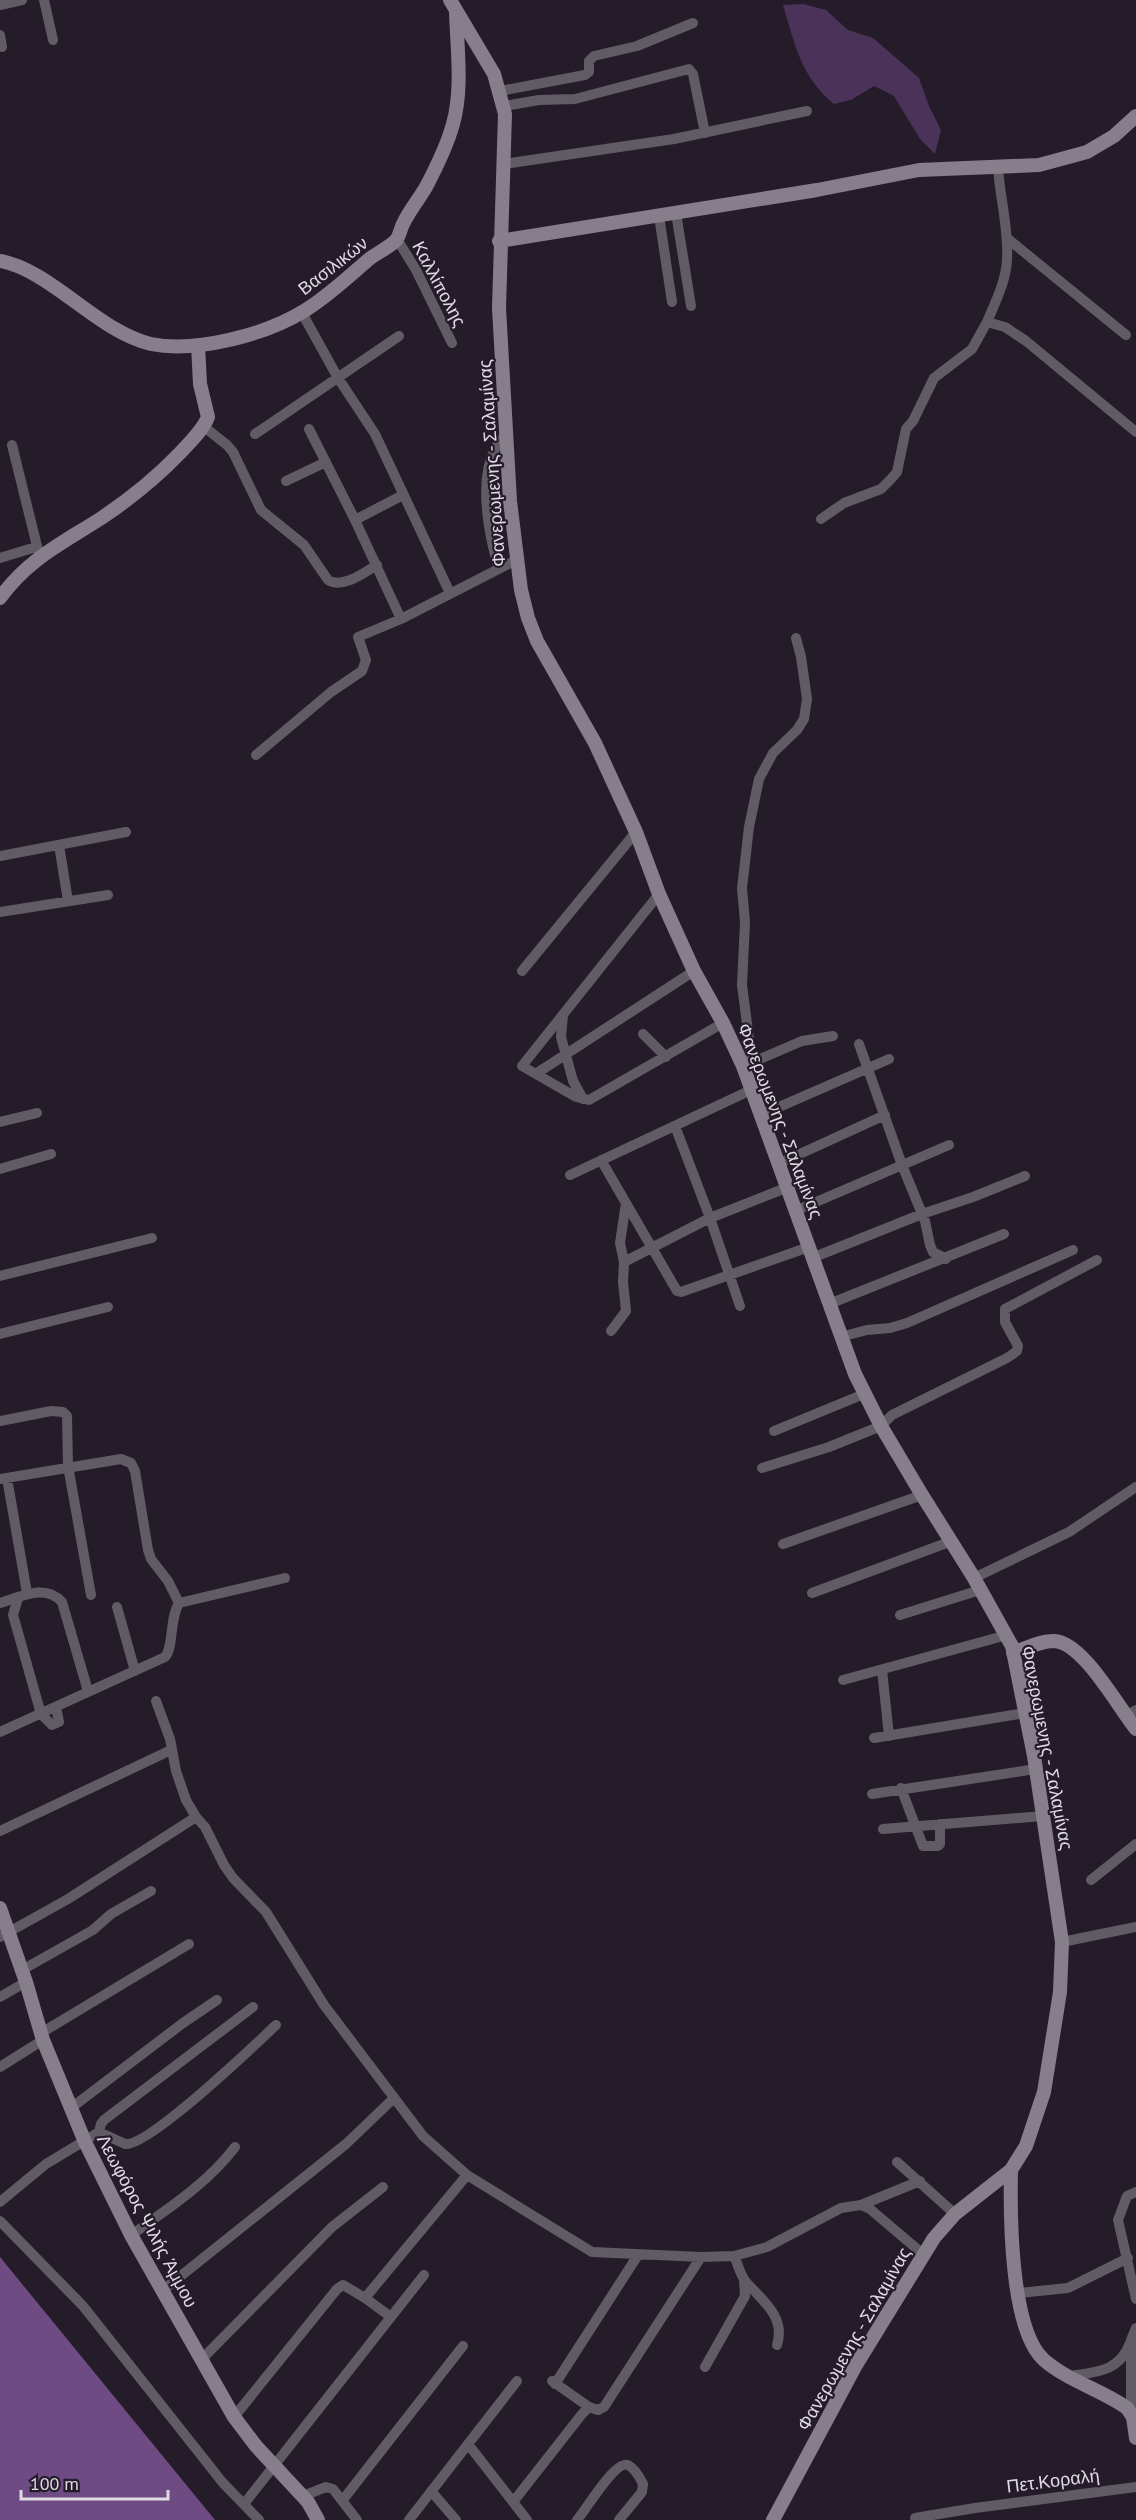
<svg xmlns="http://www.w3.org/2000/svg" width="1136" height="2520" viewBox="0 0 1136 2520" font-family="'PT Sans',sans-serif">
	<rect width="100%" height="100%" fill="#251c2a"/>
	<!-- green -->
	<path fill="#4a3259" d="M803,4l23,6 22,20 25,8 46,40 10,28 12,24 -6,24 -15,-15 -26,-43 -20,-10 -23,14 -17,4c-33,-27 -39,-59 -51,-99z"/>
	<!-- water -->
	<path fill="#6f4b83" d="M0,2257l215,263h-215z"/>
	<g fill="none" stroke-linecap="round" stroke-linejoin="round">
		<!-- street -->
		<path stroke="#615c64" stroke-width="10" d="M44,0l9,40
			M0,5l22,-5
			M0,35l2,12
			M500,91l85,-16 4,-3v-11l5,-5 43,-10 56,-23
			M504,106l35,-6 36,-1 114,-30 4,5 12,59
			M504,164l170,-25 133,-28
			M998,168c2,30 11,62 9,92 -1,21 -12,43 -20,62l18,5 21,14 110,91
			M676,213l15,93
			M659,216l13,86
			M397,239l19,31 36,73
			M1008,239l118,96
			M302,313l36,65 37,56 75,159
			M203,426l24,19 6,7 28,58 43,35 24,35c15,9 35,-7 49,-15
			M309,429l46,91 46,99
			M255,434l144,-98
			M12,445l28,113
			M286,481l40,-19
			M821,519l23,-16 37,-14 10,-10 6,-7 9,-43 7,-8 21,-43 38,-29 15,-27
			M355,520l48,-25
			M0,558l36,-11
			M499,569c-10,-33 -21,-88 -4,-120 2,-5 8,-10 11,-15
			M256,755l75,-63 31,-21 4,-11 -8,-23 43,-18 115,-59
			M59,845l9,56
			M0,856l126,-24
			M659,894l-137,172 54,31 13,3 134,-77
			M0,912l108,-17
			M522,971l114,-139
			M563,1015l-2,22 12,44 10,18
			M643,1034l23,23
			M859,1044l43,121 23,56 5,24 3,7 13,7
			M752,1062l-10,-77 3,-63 -3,-34 7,-61 10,-48 14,-26 24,-23 7,-11 3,-20 -6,-42 -5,-19
			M746,1065l56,-24 31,-5
			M537,1073l157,-102
			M761,1115l128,-56
			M0,1122l37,-9
			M675,1126l35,92 30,88
			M601,1160l76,131 4,1 128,-45
			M778,1164l107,-49
			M0,1169l51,-15
			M570,1175l181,-85
			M795,1211l154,-66
			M812,1258l110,-44 51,-17 52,-21
			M624,1262l86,-44 76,-30
			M0,1276l152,-38
			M829,1304l175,-70
			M611,1331l15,-20 -3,-29 1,-20 -4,-19 6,-40
			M0,1334l108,-27
			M840,1337l27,-7 23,-2 17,-5 166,-73
			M0,1421l51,-10 12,1 4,4 1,50 23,129
			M774,1431l90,-37
			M762,1468l67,-21 52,-21 11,-11 115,-57 10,-7 1,-5 -13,-24v-13l92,-49
			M7,1478l20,115
			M0,1479l121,-20 10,4 4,8 13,79 3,9 17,22 11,22
			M783,1544l139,-49
			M974,1578l95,-46 67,-45
			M812,1593l140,-52
			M18,1598l-5,17 4,14 24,85 11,11 7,-3 -3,-15
			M0,1603c20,-6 46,-20 62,-1l26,89
			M117,1607l18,64
			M900,1615l80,-25
			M882,1670l7,66
			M843,1680l164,-45
			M156,1701l14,38 6,32 10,29 10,17 9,10 19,38 9,13 33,34 58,93 99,131 44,39 125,77 109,5 33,-1 33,-9 74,-39 20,-3 59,-24
			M1126,1716l10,-6
			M0,1732l165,-75c9,-10 4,-37 14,-54l106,-25
			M874,1738l151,-25
			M901,1788l22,58h15l2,-2v-20
			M872,1794l164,-25
			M883,1829l160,-13
			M0,1831l171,-81
			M1091,1880l45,-36
			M0,1937l68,-38 128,-82
			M1062,1942l74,-15
			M22,1970l71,-40 18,-16 40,-23
			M0,1997l26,-15
			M41,2033l148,-89
			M0,2067l43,-27
			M71,2108l112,-85 34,-23
			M99,2132l2,-8 3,-4 149,-113
			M897,2162l58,52
			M1136,2192l-9,4 -9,24 18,79
			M0,2202l46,-38 53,-32 26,12c23,3 130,-99 151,-119
			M861,2205l9,4 53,45
			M0,2221l83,85 140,177 36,37
			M131,2235c37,-26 77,-52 104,-88
			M734,2256c4,8 6,19 12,26 16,18 40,35 31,63
			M162,2291l184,-147 48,-46
			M1019,2293l49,-5 60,-30
			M391,2317l-26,-19 102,-123
			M202,2359l130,-132 51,-40
			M705,2367l40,-71 -1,-16
			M1071,2376c26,-4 49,-5 59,-33
			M552,2381l37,26
			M555,2384l83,-129
			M1131,2413v-73l5,-12
			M234,2417l103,-128 6,-4 22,13
			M468,2444l59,76
			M431,2491l25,29
			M303,2496l23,-9 7,2 24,31
			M342,2501l121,-155
			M513,2502l69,-88 7,-7 9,3 6,-3 97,-150
			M244,2504l180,-229
			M915,2518l60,-10 161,-21
			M409,2520l108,-139
			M577,2520c9,-10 38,-60 51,-55 7,3 12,13 15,19l-1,8 -23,28"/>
		<!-- secondary -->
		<path stroke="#867f8b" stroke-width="14" d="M450,0l44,74 11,40 -6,194 11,193 11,89 7,28 9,23 58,102 41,89 23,62 35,77 29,52 20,43 112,308 26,52 41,69 52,83 38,68 22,110 28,186 -2,50 -16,100 -18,54 -15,24 -56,44 -21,24 -78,127 -83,155
			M499,241l318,-51 102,-20 120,-5 48,-13 27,-16 22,-20
			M0,261c51,9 98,71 151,83 44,9 114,-9 153,-33 23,-14 43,-33 64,-51 8,-7 23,-13 29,-21 3,-5 4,-12 7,-17 6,-12 15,-23 22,-35 10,-19 21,-41 27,-63 10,-36 4,-76 3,-113
			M0,598c29,-40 63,-55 103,-81 28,-19 54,-40 77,-64 10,-11 23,-23 28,-36l-8,-33 -2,-39
			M1013,1653c13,-5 27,-12 41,-12 29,1 64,66 82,88
			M1020,1671c14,26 16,38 15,68
			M0,1908l26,74 17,58 42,102 46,93 103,182 22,29 52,56 10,18
			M1011,2170c-1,43 -1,160 33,190 24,21 58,30 83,48l6,9 3,21"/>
	</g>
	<g text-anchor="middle" stroke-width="4.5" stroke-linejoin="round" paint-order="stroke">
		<!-- street labels -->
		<g font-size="18" fill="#e0dae4" stroke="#251c2a">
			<text transform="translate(333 266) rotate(-38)" y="6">Βασιλικών</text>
			<text transform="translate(439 284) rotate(62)" y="6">Καλλίπολης</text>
			<text transform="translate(492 463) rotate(-94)" y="6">Φανερωμενης - Σαλαμίνας</text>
			<text transform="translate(780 1121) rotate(69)" y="6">Φανερωμενης - Σαλαμίνας</text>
			<text transform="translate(1047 1748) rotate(79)" y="6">Φανερωμενης - Σαλαμίνας</text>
			<text transform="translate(147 2221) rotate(62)" y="6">Λεωφόρος Ψιλής Άμμου</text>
			<text transform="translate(854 2339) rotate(-60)" y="6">Φανερωμενης - Σαλαμίνας</text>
			<text transform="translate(1053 2481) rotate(-7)" y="6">Πετ.Κοραλή</text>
		</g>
	</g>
	<!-- scale -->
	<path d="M21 2490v9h147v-9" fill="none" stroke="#e0dae4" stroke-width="3"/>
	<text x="30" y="2490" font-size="18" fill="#e0dae4" stroke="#251c2a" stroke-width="4.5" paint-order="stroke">100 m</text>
</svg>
